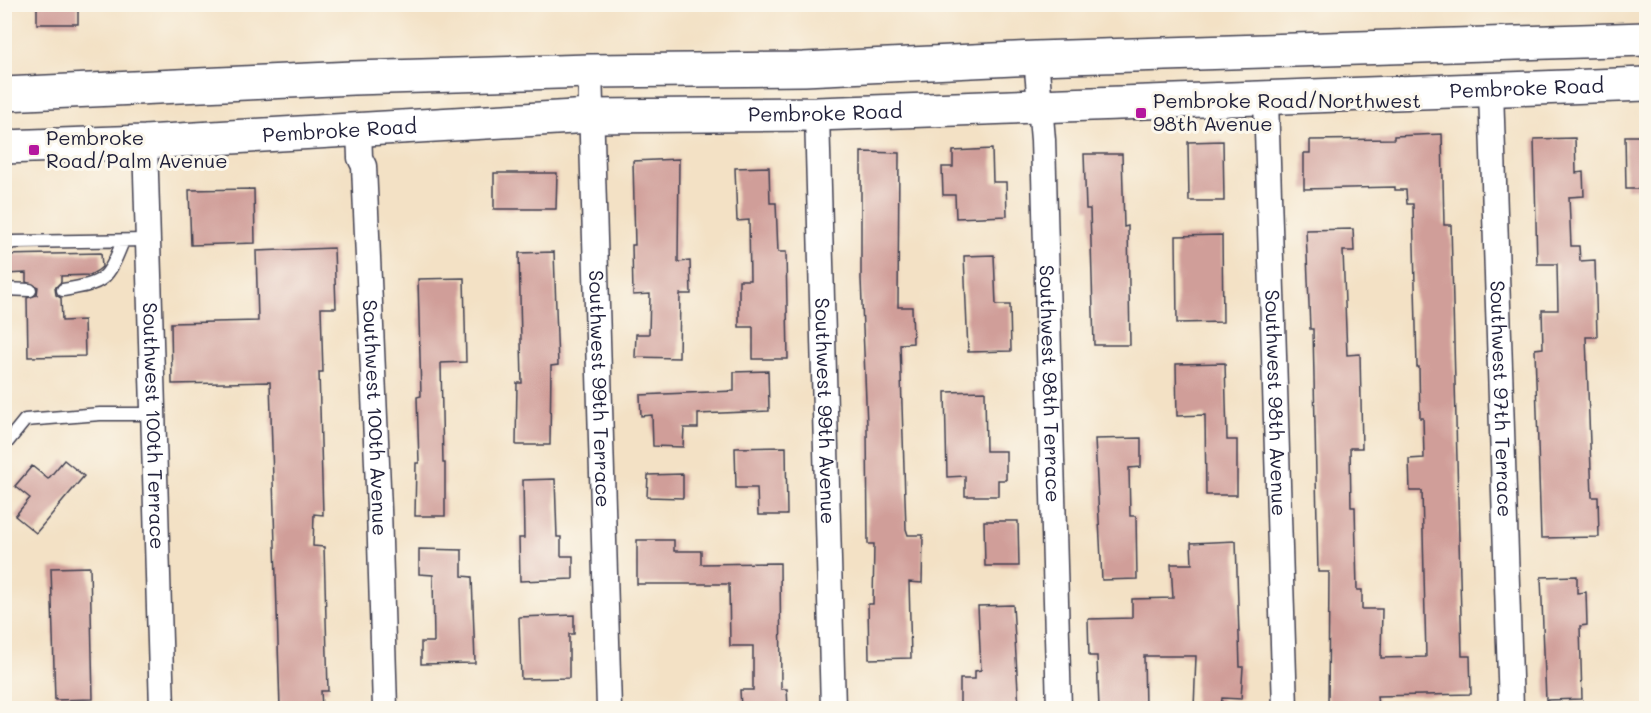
<svg xmlns="http://www.w3.org/2000/svg" width="1651" height="713" viewBox="0 0 1651 713" font-family="Mali,sans-serif">
	<rect width="100%" height="100%" fill="#fbf7ec"/>
	<filter id="ink" filterUnits="userSpaceOnUse"><feTurbulence type="fractalNoise" baseFrequency=".0167" numOctaves="2"/><feDisplacementMap in="SourceGraphic" scale="12" xChannelSelector="R" yChannelSelector="G"/><feConvolveMatrix kernelMatrix="1 2 1 2 8 2 1 2 1" color-interpolation-filters="sRGB"/></filter>
	<filter id="wash" filterUnits="userSpaceOnUse"><feTurbulence type="fractalNoise" baseFrequency=".008" numOctaves="4" result="noise"/><feDisplacementMap in="SourceGraphic" scale="24" xChannelSelector="R" yChannelSelector="G"/><feGaussianBlur stdDeviation="1.35" result="paint"/><feColorMatrix in="noise" values="0 0 0 0 0 0 0 0 0 0 0 0 0 0 0 0 0 1.4 0 .05"/><feComposite in="paint" operator="in"/></filter>
	<g filter="url(#wash)">
		<rect width="100%" height="100%" fill="#f3e1c5"/>
		<g id="blocks">
			<!-- building -->
			<path fill="#d09e99" d="M37,4h41v20h-41z
				M1442,134l2,91h7l11,431h8l1,38 -94,2 1,11 -50,1 1,-136h-11l-5,-243h-3l-4,-99 47,-1 1,22h-11l4,104 13,-1 2,94h-12l1,59h4l2,83h5v19h20l-1,49 45,-1 -4,-166h-12l-1,-32 15,-1 -1,-40h-3l-1,-51h-2l-4,-163h-6l-1,-14h-11v-3l-91,2v-36h6v-13l84,-1v-3z
				M1625,136h22v53h-21z
				M1575,138l1,35 7,-1 1,24 -15,1 2,49h8l1,15 15,-1 2,77h-11l6,160h6l1,40 -58,1 -6,-189 8,-1 -1,-38h16l-1,-46h-20l-3,-125z
				M1223,141l1,60h-35l-1,-59z
				M992,149l1,33h13l1,34 -51,2 -1,-23h-12l-1,-28h11v-16z
				M861,152l38,1 -1,154h14l1,36 -13,1 6,185 2,6h15l-1,48 -13,-1 2,76 -42,1 -1,-55h5l1,-60h-6l-1,-119 -6,-146z
				M1084,154h38l2,73 4,-1 2,119h-36l-4,-136h-4z
				M679,159l-1,103 12,-1 1,33h-11l-1,64 -44,-1 1,-23h13l1,-40 -17,1 -1,-50h3l-2,-84z
				M769,167l1,36h6l2,49h8l2,107h-35v-32h-14v-47h11l-1,-60 -12,1 -2,-53z
				M494,173h63l-1,36h-62z
				M254,189l1,54 -64,2 -2,-55z
				M1222,235l1,87 -46,1 -1,-87z
				M334,248l2,60h-15l2,64h-4l4,143 -9,-1 -1,32 11,1 4,144h-7l1,17h-42l-10,-326 -98,2 -1,-61 87,-2 -2,-70z
				M554,252l4,113 -7,1 -1,79h-34l1,-62h5l-3,-130z
				M101,253l1,14 -5,4 -7,4 -29,1v6l-6,6 1,7 5,3 1,23 22,-1 1,36 -57,1 -1,-59 10,-3 1,-8 -12,-5v-9l-22,1v-19z
				M994,255l2,50h14l1,46 -43,1 -4,-96z
				M464,278l2,84 -25,1 2,100h2v53h-30l1,-53h3l-2,-66 4,-1 -3,-117z
				M1225,363l2,77h10v55h-31l-1,-80 -28,1 -1,-52z
				M768,371l1,40 -71,3v14h-14l-1,19 -30,-1 -1,-31 -11,1 -1,-21 94,-4v-19z
				M985,391l1,60h20v29h-8v16h-33v-20l-18,1 -2,-85z
				M1141,438v29l-12,1 1,48h6l1,63 -35,1 -7,-141z
				M786,447l1,68h-29l-1,-27h-21l-1,-40z
				M64,460l20,16 -48,57 -21,-17 15,-18 -15,-12 17,-20 16,13z
				M683,474v24l-36,-1 1,-22z
				M555,479l2,58h4v19h12v23l-53,2 -1,-43h5l-1,-58z
				M984,521h34l1,45h-34z
				M637,540h37v11h27v13l79,-1 1,126h6l1,19h-47l-1,-18h13v-44h-23l-1,-62h-92z
				M1236,541l4,126h3l-2,32 -19,-1 -1,10h-27l2,-52h-52l1,52h-46l-2,-52h-8l-1,-37 44,-1v-19l41,-1 -2,-34h21l-1,-21z
				M419,549l43,1v26l10,1 3,86 -54,1v-22h13l-1,-67 -14,-1z
				M90,567l3,132 -38,1 -4,-132z
				M1577,576v17l9,-1 1,33 -7,1 2,73 -36,1 -5,-123z
				M1013,605l6,103h-59v-29h15v-8l6,-1 -3,-64z
				M574,615v19h-5v44l-48,1 -2,-62z"/>
		</g>
	</g>
	<g filter="url(#ink)">
		<use href="#blocks" fill-opacity="0" stroke="#413f50" stroke-width="1.5"/>
		<g fill="none" stroke-linecap="round" stroke-linejoin="round">
			<defs>
				<path id="service" d="M4,246l9,-4 134,-2
					M4,289l26,1
					M63,290c42,-7 44,-9 60,-49
					M4,446l21,-26 75,-6h53"/>
				<g id="minor">
					<path id="s1" d="M1036,58l7,82 16,568"/>
					<path id="s2" d="M590,71l19,637"/>
					<path id="s3" d="M1491,90l20,618"/>
					<path id="s4" d="M1266,99l19,609"/>
					<path id="s5" d="M817,114l16,594"/>
					<path id="s6" d="M359,128l1,30 4,8 15,343 6,199"/>
					<path id="s7" d="M145,142l17,566"/>
				</g>
				<g id="secondary">
					<path d="M4,94l349,-16 237,-7 214,-2 232,-11 610,-19"/>
					<path id="s8" d="M4,147l141,-5 446,-26 226,-2 829,-30"/>
				</g>
			</defs>
			<!-- service casing -->
			<use href="#service" stroke="#413f50" stroke-width="15"/>
			<!-- minor casing -->
			<use href="#minor" stroke="#413f50" stroke-width="27"/>
			<!-- secondary casing -->
			<use href="#secondary" stroke="#413f50" stroke-width="36"/>
			<!-- service -->
			<use href="#service" stroke="#fff" stroke-width="12"/>
			<!-- minor -->
			<use href="#minor" stroke="#fff" stroke-width="24"/>
			<!-- secondary -->
			<use href="#secondary" stroke="#fff" stroke-width="33"/>
		</g>
	</g>
	<!-- markers -->
	<g fill="#b5179e" stroke="#fbf7ec" stroke-width="2">
		<rect x="1135" y="107" width="12" height="12" rx="3"/>
		<rect x="28" y="144" width="12" height="12" rx="3"/>
	</g>
	<g text-anchor="middle" stroke-width="6" stroke-linejoin="round" paint-order="stroke">
		<!-- street labels -->
		<g font-size="20" fill="#22223b" stroke="#fbf7ec">
			<text dy="7" stroke="none"><textPath href="#s8" startOffset="1524">Pembroke Road</textPath></text>
			<text dy="7" stroke="none"><textPath href="#s8" startOffset="822">Pembroke Road</textPath></text>
			<text dy="7" stroke="none"><textPath href="#s8" startOffset="336">Pembroke Road</textPath></text>
			<text dy="7" stroke="none"><textPath href="#s1" startOffset="326">Southwest 98th Terrace</textPath></text>
			<text dy="7" stroke="none"><textPath href="#s2" startOffset="318">Southwest 99th Terrace</textPath></text>
			<text dy="7" stroke="none"><textPath href="#s3" startOffset="309">Southwest 97th Terrace</textPath></text>
			<text dy="7" stroke="none"><textPath href="#s4" startOffset="304">Southwest 98th Avenue</textPath></text>
			<text dy="7" stroke="none"><textPath href="#s5" startOffset="297">Southwest 99th Avenue</textPath></text>
			<text dy="7" stroke="none"><textPath href="#s6" startOffset="291">Southwest 100th Avenue</textPath></text>
			<text dy="7" stroke="none"><textPath href="#s7" startOffset="284">Southwest 100th Terrace</textPath></text>
		</g>
		<!-- poi labels -->
		<g font-size="20" fill="#22223b" stroke="#fbf7ec" text-anchor="start">
			<text x="1153" y="108">Pembroke Road/Northwest<tspan x="1153" dy="23">98th Avenue</tspan></text>
			<text x="46" y="145">Pembroke<tspan x="46" dy="23">Road/Palm Avenue</tspan></text>
		</g>
	</g>
	<!-- margin -->
	<rect width="1651" height="713" fill="none" stroke="#fbf7ec" stroke-width="24"/>
</svg>
